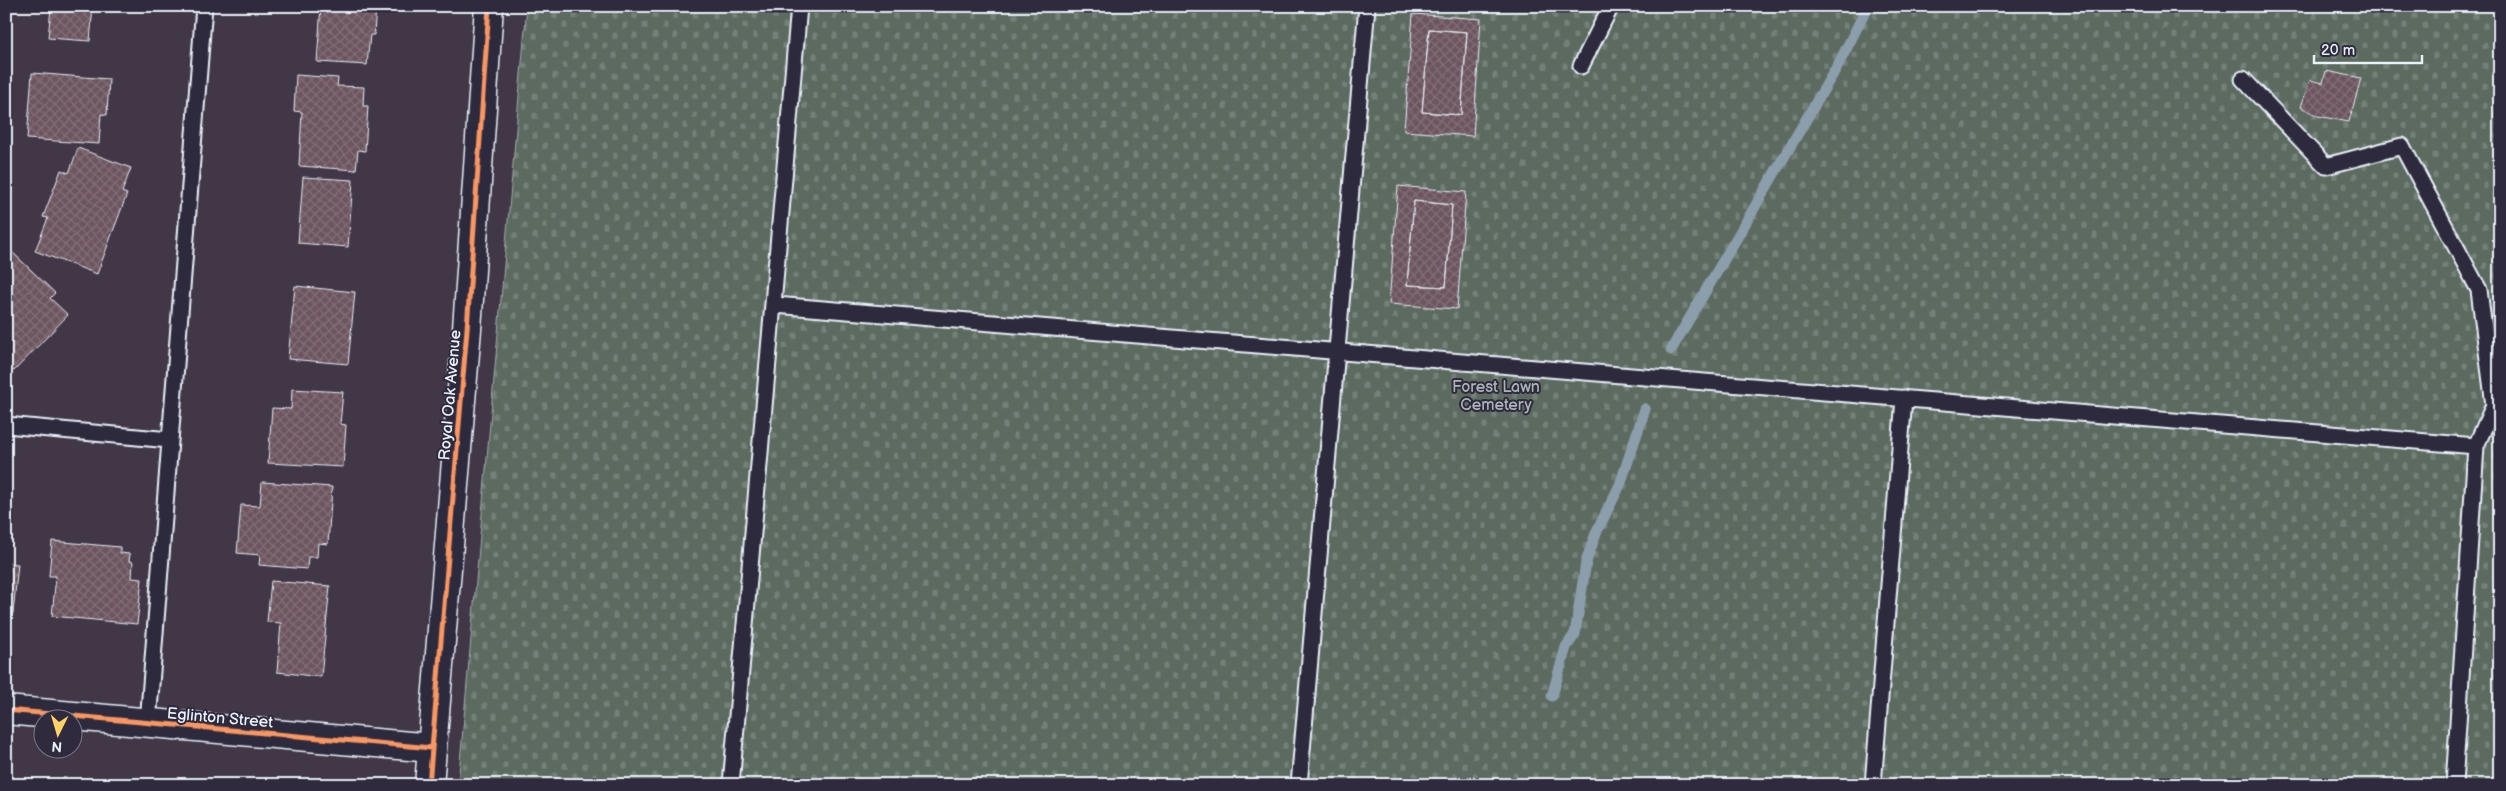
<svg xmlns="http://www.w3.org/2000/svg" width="2506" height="791" viewBox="0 0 2506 791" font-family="'Balsamiq Sans',sans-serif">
	<defs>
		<pattern id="cemetery-stones" width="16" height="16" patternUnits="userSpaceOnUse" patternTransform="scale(1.25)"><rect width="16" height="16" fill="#5d6b61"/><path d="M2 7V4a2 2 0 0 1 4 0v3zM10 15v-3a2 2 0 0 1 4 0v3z" fill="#748178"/></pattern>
		<pattern id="building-cross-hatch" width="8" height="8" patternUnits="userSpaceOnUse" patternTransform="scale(1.25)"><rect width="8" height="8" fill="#6d555f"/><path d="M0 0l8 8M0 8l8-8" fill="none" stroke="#826e77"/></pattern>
	</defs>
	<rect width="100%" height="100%" fill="#423747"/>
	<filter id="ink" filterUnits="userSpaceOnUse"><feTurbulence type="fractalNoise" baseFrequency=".02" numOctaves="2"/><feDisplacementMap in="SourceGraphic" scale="10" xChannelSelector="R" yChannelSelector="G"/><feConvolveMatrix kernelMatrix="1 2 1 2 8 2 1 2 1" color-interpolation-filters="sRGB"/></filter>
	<g filter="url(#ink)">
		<!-- cemetery -->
		<path fill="url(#cemetery-stones)" stroke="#a2aeac" d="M527,6h1973v779h-2042z"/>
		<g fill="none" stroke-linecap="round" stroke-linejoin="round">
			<!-- stream -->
			<path stroke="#8c9dac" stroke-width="11" d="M1671,350l167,-285 30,-59
				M1552,696l14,-49 9,-13 11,-72 10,-29 24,-48 25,-76"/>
		</g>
		<!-- building -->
		<path fill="url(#building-cross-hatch)" stroke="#e8f1f8" fill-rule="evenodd" d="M37,6h56l-3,35 -42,-3 3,-30z
			M321,6h55l-2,29h-4l-3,30 -50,-3z
			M1413,14l68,5 -8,117 -69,-5zM1429,29l38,3 -6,83 -39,-3z
			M1429,29l38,3 -6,83 -39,-3z
			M2326,71l35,7 -12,44 -31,-6 -17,-9 9,-27 13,3z
			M32,73l77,6 -2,36 -6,-1 -2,30 -72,-5z
			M296,75l42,3 -1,8 27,1 -1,19h5l-3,45 -7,-1 -2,20 -57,-4 3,-54 -8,-1z
			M78,148l53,20 -9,24 5,2 -30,80 -62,-23 13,-33 -5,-1 18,-47 8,3z
			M303,177l50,3 -5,67 -50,-4z
			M1398,186l68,6 -9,117 -68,-5zM1414,201l38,4 -6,82 -39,-2z
			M1414,201l38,4 -6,82 -39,-2z
			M8,248l47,45 -5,5 18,17 -54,56 -8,-7z
			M295,286l60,6 -7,72 -60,-5z
			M292,389l51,3 -3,32 6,1 -3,42 -75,-4 4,-55 19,1z
			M262,482l70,5 -4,57 -10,-1 -1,14h-9l-1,12 -48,-4 1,-10 -23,-2 4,-48 19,1z
			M52,541l68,6v6l10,1 -1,7 4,1 -1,16 10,1 -5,45 -85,-8 4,-40h-7z
			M6,563l12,1 -5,49h-7z
			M271,581l59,5 -9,91 -44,-5 4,-49 -14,-1z"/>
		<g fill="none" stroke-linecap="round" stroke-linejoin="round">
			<defs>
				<path id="lane" d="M1581,66l30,-60
					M2243,79l83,87 76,-20 77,144 15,115 -18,41
					M775,305l1701,141 -22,339
					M6,425l164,15
					M148,723l56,-717
					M731,785l68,-779
					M1299,785l68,-779
					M1873,785l31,-387"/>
				<path id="street" d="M6,710l426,38"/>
				<path id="secondary" d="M429,785l38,-456 22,-323"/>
			</defs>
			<!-- lane casing -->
			<use href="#lane" stroke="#e8f1f8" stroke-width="19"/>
			<!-- street casing -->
			<use href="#street" stroke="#e8f1f8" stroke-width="31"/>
			<!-- secondary casing -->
			<use href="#secondary" stroke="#e8f1f8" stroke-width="31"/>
			<!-- lane -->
			<use href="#lane" stroke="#2f2a3d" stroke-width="15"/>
			<!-- street -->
			<use href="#street" stroke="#2f2a3d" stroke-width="28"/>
			<!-- secondary -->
			<use href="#secondary" stroke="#2f2a3d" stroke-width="28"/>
			<defs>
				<path id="cycleway" d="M6,710l426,38
					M429,785l38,-456 22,-323"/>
			</defs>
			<!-- cycleway casing -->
			<use href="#cycleway" stroke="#2f2a3d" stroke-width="8"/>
			<!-- cycleway -->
			<use href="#cycleway" stroke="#f99763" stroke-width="5"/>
		</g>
	</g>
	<g text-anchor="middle" stroke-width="4" stroke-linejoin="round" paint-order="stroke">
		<!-- park labels -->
		<g font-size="16" fill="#a9b5b4" stroke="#2f2a3d">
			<text x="1496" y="392">Forest Lawn<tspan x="1496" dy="18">Cemetery</tspan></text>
		</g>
		<!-- street labels -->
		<g font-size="16" fill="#e8f1f8" stroke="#2f2a3d">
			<text transform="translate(449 395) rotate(-85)" y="6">Royal Oak Avenue</text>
			<text transform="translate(220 717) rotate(5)" y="6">Eglinton Street</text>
		</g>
	</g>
	<!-- margin -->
	<rect width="2506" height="791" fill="none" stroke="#2f2a3d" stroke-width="25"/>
	<rect x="12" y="12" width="2481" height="766" fill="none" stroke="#e8f1f8" stroke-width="2" filter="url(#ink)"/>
	<!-- north arrow -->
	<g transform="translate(58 734) rotate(185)"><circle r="24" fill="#2f2a3d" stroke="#797a88"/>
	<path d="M0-4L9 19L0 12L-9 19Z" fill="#ffd166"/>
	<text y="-8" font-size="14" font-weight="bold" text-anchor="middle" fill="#e8f1f8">N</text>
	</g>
	<!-- scale -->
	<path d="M2314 55v8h108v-8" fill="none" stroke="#e8f1f8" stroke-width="2.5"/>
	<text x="2321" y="55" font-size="15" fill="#e8f1f8" stroke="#2f2a3d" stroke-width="4" paint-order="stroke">20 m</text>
</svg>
